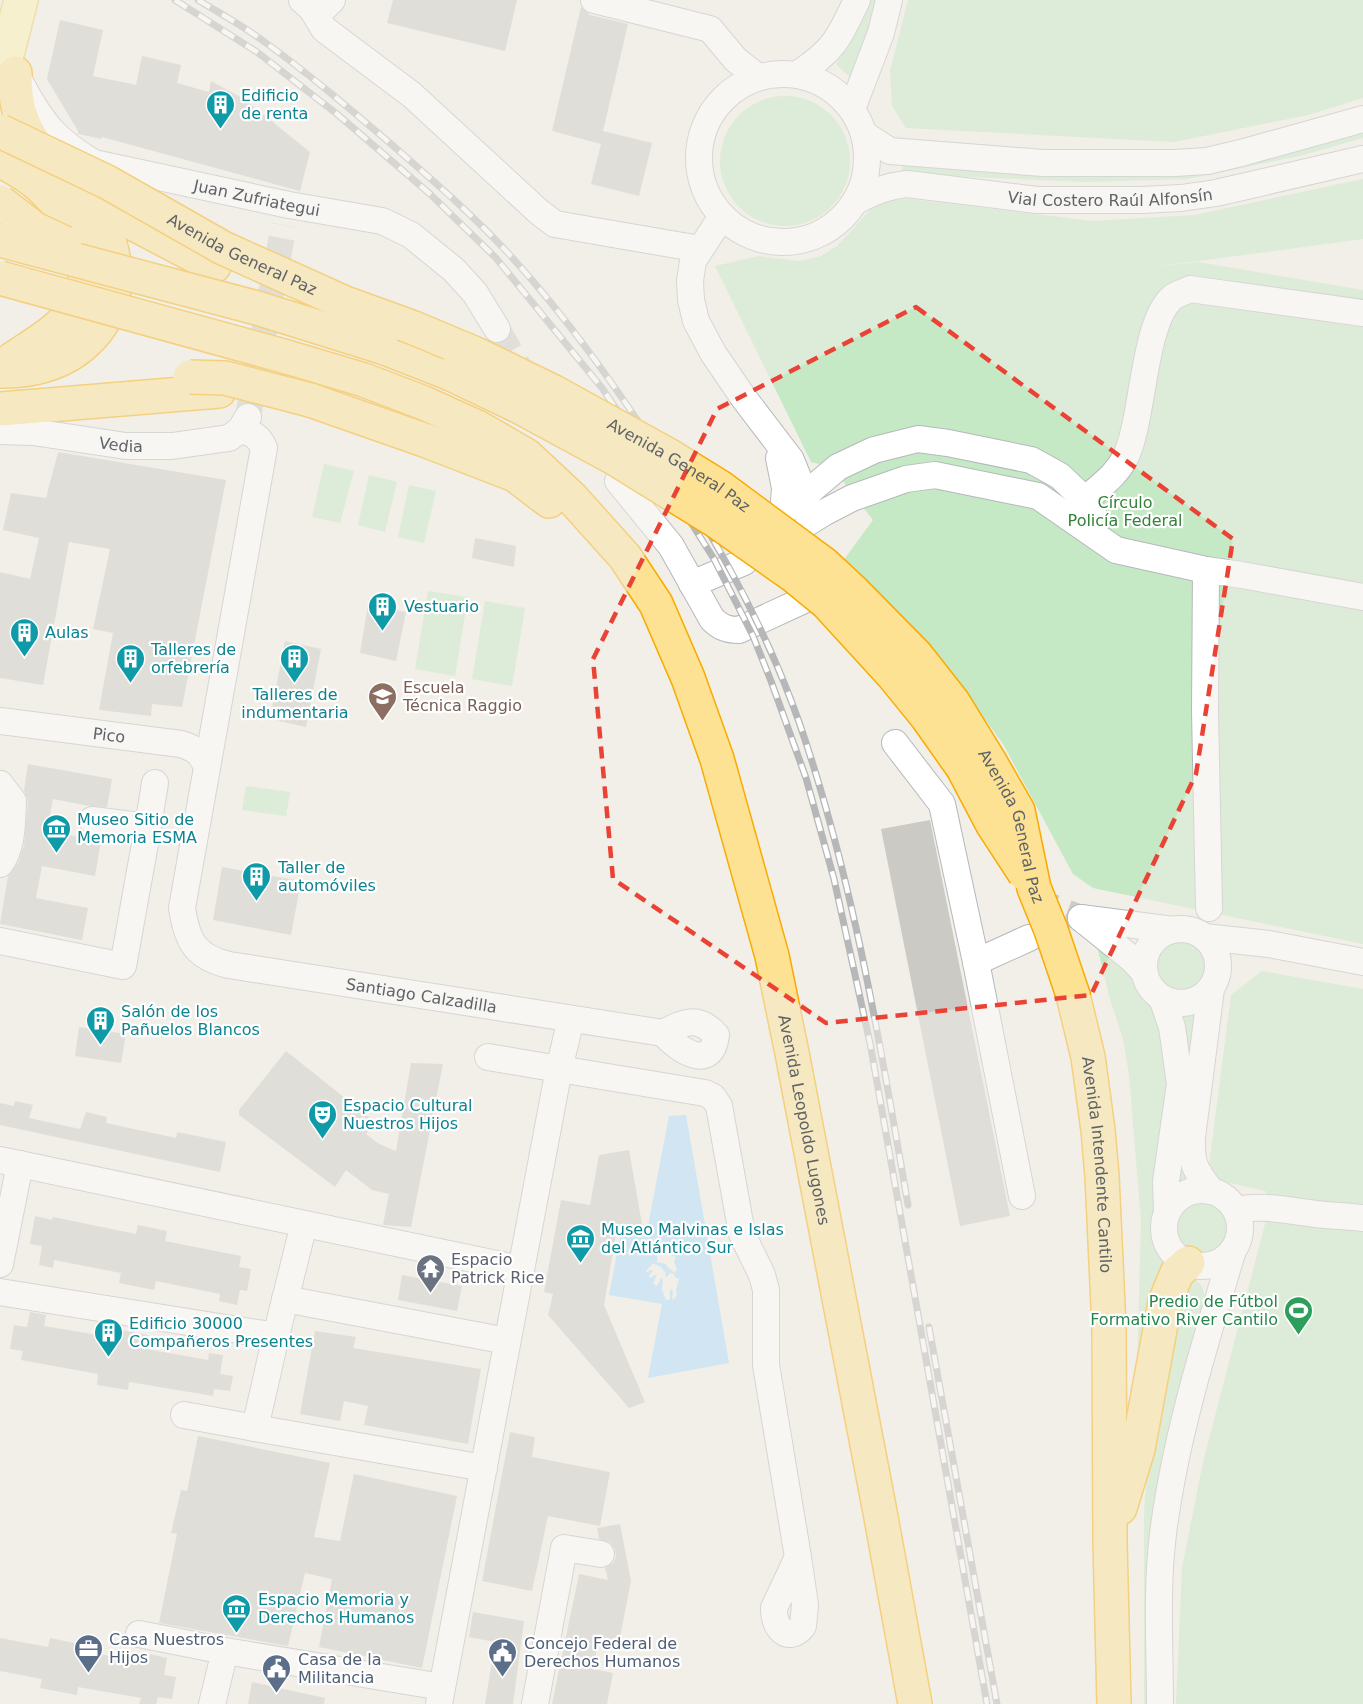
<svg xmlns="http://www.w3.org/2000/svg" width="1363" height="1704" viewBox="0 0 1363 1704" font-family="'DejaVu Sans',sans-serif">
	<rect width="100%" height="100%" fill="#f1efe8"/>
	<!-- green -->
	<path fill="#c5e8c5" d="M869,0h8l-10,36 -15,43 -16,-15 20,-32z
		M908,0h455v98l-55,17 -134,27 -268,-14 -14,-22 -2,-35z
		M720 161a65 65 0 1 1 130 0a65 65 0 1 1-130 0Z
		M1363,131v7l-63,18 -113,23 -101,3 -185,-8 2,-10 236,10z
		M1363,179v60l-217,29 52,-6 165,28v654l-270,-56 -20,-14 -70,-130 -61,-83 -102,-96 33,-45 -41,-53 -21,-5 -96,-196 44,-10 40,5 22,-5 16,-10 35,-38 19,-8 19,-1 182,22 102,-6z
		M324,464l30,7 -14,52 -28,-6z
		M369,475l28,7 -12,50 -27,-7z
		M409,485l27,6 -12,52 -26,-6z
		M428,591l40,6 -13,79 -40,-7z
		M485,601l40,7 -13,78 -40,-7z
		M246,786l44,6 -4,24 -44,-6z
		M1174,936c8,0 19,1 26,8 14,16 6,43 -14,50 -6,2 -13,0 -19,-1 -14,-14 -18,-23 -15,-43l10,-9z
		M1096,941c27,23 54,45 68,79 15,38 2,122 -4,164 -3,17 -9,37 -6,55 3,10 9,19 17,26l-34,107 4,-151 -12,-146 -6,-36 -14,-43z
		M1262,971l101,18v715h-187l6,-136 21,-106 68,-261 -6,-10 -44,-10 -12,-16 22,-170z
		M1201,1005l-8,173 -18,11 -2,-180 16,1z
		M1171 1228a28 28 0 1 1 56 0a28 28 0 1 1-56 0Z
		M1193,1277l9,9 4,16 -58,402h-4v-193l6,-74 25,-149z"/>
	<!-- water -->
	<path fill="#aadaff" fill-rule="evenodd" d="M686,1115l43,248 -81,15 14,-74 -53,-9 11,-58 27,-6 22,-115zM654,1237l4,12 6,-4 2,1 -1,5 3,1 1,-5 6,-3 -4,11 5,2 -2,5 3,7 -2,4 -8,-6 -1,-3 -9,-2v-10l-6,3v-5l-3,-1v-3l5,-4zM653,1263l8,4 4,5 1,6 4,-5 4,1 2,4 3,1 -3,11 1,5 -3,4h-2l1,-7 -2,-3 -1,2v8l-4,1 -4,-10 1,-11 -2,-1 -4,8 -4,-2 4,-10 -7,4 -1,-2 4,-5 -3,-1 -3,3 -1,-2z"/>
	<!-- building -->
	<path fill="#cccac5" d="M393,0h124l-12,51 -118,-28z
		M581,7l9,8 38,9 -25,107 49,12 -13,53 -48,-12 10,-40 -49,-13z
		M60,20l43,10 -10,46 43,9 6,-29 39,9 -4,18 32,9 2,-11 33,18 66,53 -10,39 -198,-54v2l-24,-5v-3l-31,-52z
		M58,452l168,28 -44,227 -30,-3 -1,12 -52,-6 14,-77 -20,-4 17,-80 -41,-7 -26,143 -43,-7v-106l30,7 9,-41 -36,-8 8,-37 35,5z
		M475,538l41,8 -2,21 -42,-9z
		M368,605l38,7 -10,49 -36,-8z
		M285,641l36,8 -15,78 -36,-8z
		M28,764l84,15 -5,28 -18,-1 -36,-7 -6,32 54,10 -6,35 -53,-10 -6,32 52,10 -6,32 -82,-16 8,-48 10,-13 6,-18 4,-43 -4,-12z
		M930,820l80,396 -50,10 -79,-397z
		M222,867l79,14 -10,54 -78,-15z
		M79,1027l47,7 -5,29 -46,-7z
		M286,1051l89,71 -9,12 13,10 17,7 15,-88 32,1 -32,163 -28,-2 6,-31 -17,-4 -26,-20 -11,17 -96,-72v-5z
		M15,1101l18,4 -4,13 51,11 6,-17 21,5 -1,6 70,15 1,-6 49,10 -6,30 -220,-47v-22l14,3z
		M629,1150l14,80 -27,4 -12,71 41,97 -16,6 -81,-93 5,-21 -9,-2 17,-92 29,5 9,-50z
		M35,1216l17,4 1,-3 83,17 2,-9 29,6 -2,10 76,15 -2,11 12,2 -4,22 -7,-1 -3,15 -18,-4 1,-7 -64,-13 -2,9 -35,-7 2,-10 -67,-13 -1,8 -14,-3 3,-19 -12,-2z
		M402,1275l60,11 -5,25 -59,-11z
		M30,1312l16,3 -2,11 65,11 2,-9 37,7 -2,14 62,11 1,-7 14,2 -3,19 13,2 -3,15 -16,-2 -1,7 -84,-14 -1,8 -31,-5 1,-11 -77,-14 2,-9 -13,-2 4,-24 13,2z
		M315,1331l41,6 -3,11 128,21 -13,75 -104,-19 4,-19 -24,-5 -4,20 -40,-7z
		M510,1432l25,5 -3,20 78,15 -10,54 -52,-10 -16,75 -50,-10z
		M198,1436l132,27 -16,74 26,4 14,-67 103,22 -35,172 -103,-21 13,-68 -27,-6 -17,73 -129,-23 18,-89 -6,-1 10,-43 6,1z
		M620,1524l11,57 -13,66 -20,-4 -5,26 20,4 -6,31h-55l27,-130 29,6 -3,-12 8,-5 3,-6 -1,-8 -5,-7 -11,-3 -2,-11z
		M473,1612l51,9 -11,83h-28l10,-62 -26,-5z
		M0,1638l48,9 2,-9 34,7 -1,6 65,12 2,-9 17,4 -3,17 12,2 -4,22 -14,-2 -2,7h-17l2,-6 -63,-11 -1,8 -37,-7 2,-9 -42,-8z
		M252,1682l73,16 -1,6h-76z"/>
	<g fill="none" stroke-linecap="round" stroke-linejoin="round">
		<!-- minor-tunnel -->
		<path stroke="#ccccc8" stroke-width="26" stroke-dasharray="26 13" stroke-linecap="butt" d="M497,329l31,54
			M248,417l36,-192
			M1035,892l12,13 34,13"/>
		<defs>
			<g id="minor">
				<path d="M302,0l10,9 12,-1 8,-8"/>
				<path d="M594,0l116,29 26,31 22,17"/>
				<path d="M312,9l12,20 88,66 127,117 16,12 145,25"/>
				<path d="M801,72c35,-24 38,-35 56,-72"/>
				<circle cx="783" cy="158" r="84"/>
				<path id="s1" d="M21,84c21,39 34,56 73,79l195,42 93,16 29,14 43,35 21,23 22,36"/>
				<path d="M852,109l29,-76 8,-33"/>
				<path d="M865,135l25,16 153,12h132l32,-2 34,-8 122,-34"/>
				<path id="s2" d="M858,200c17,-9 30,-14 49,-16l130,16h105l39,-2 35,-5 147,-34"/>
				<path d="M722,216l-29,45 -3,20 1,19 5,21 17,32 30,44 48,63 14,35 4,27 16,-10 27,-14 54,-19 29,-4 103,21 78,54 90,20 36,5 121,22"/>
				<path id="s3" d="M240,430c12,3 19,6 24,18l-82,460c5,33 13,49 47,57l434,68c21,-11 35,-18 53,2 -4,38 -38,15 -53,-2"/>
				<path id="s4" d="M0,431l33,1 93,14h46l57,-8 11,-8 8,-13"/>
				<path d="M779,458l6,30 -2,26"/>
				<path d="M618,481l53,65 41,73c8,8 15,11 27,11l65,-30"/>
				<path d="M805,495l33,-28 36,-17 44,-11 30,4 83,17 29,16 25,24 8,13"/>
				<path d="M1085,500c15,-14 32,-25 41,-44 18,-39 17,-135 47,-159 4,-3 12,-5 17,-8l173,24"/>
				<path d="M1206,570l-1,141 4,197"/>
				<path d="M692,584l52,-22"/>
				<path id="s5" d="M0,721l181,23c13,4 20,9 25,21"/>
				<path d="M895,743l47,61 34,158"/>
				<path d="M0,784l13,17c-1,19 0,47 -13,63"/>
				<path d="M148,827l7,-44"/>
				<path d="M1081,918l92,12"/>
				<path d="M1081,918l51,41 12,13"/>
				<circle cx="1181" cy="966" r="37"/>
				<path d="M1204,937l65,7 94,18"/>
				<path d="M0,941l123,25 25,-139 -56,-7"/>
				<path d="M1211,989l-19,148c-1,27 3,33 19,54"/>
				<path d="M1162,998l10,29 8,57 -14,97 1,30"/>
				<path d="M488,1057l71,12 12,-50"/>
				<path d="M0,1160l520,109"/>
				<circle cx="1202" cy="1228" r="38"/>
				<path d="M1022,1196l-46,-234 53,-24"/>
				<path d="M1236,1210c26,-6 53,1 80,4 15,2 31,2 47,4"/>
				<path d="M0,1264l20,-100"/>
				<path d="M0,1292l276,44"/>
				<path d="M285,1299l222,42"/>
				<path d="M184,1415l71,13 21,-92 28,-112"/>
				<path d="M255,1428l229,40"/>
				<path d="M139,1634l86,17 -13,53"/>
				<path d="M225,1651l217,36"/>
				<path d="M439,1704l120,-635 146,24 8,4 6,9 23,128 20,41 4,15v75l32,192 7,48 -2,21c-15,19 -30,1 -29,-18l24,-51"/>
				<path d="M535,1704l29,-156 37,6"/>
				<path d="M1160,1704c0,-56 -4,-114 3,-170 12,-96 42,-191 70,-284"/>
			</g>
			<path id="major" d="M0,82l21,-82"/>
			<g id="highway">
				<path d="M0,160c12,7 24,13 35,22 36,29 71,91 35,133 -20,23 -47,35 -70,53"/>
				<path d="M85,198l129,68"/>
				<path d="M382,347l69,27"/>
				<path id="s6" d="M287,357l77,23 60,23 55,25 47,27 46,43 53,59 31,47 32,74 29,81 55,197 20,97 88,459 35,192"/>
				<path d="M0,371c34,1 68,-9 91,-34 35,-37 29,-92 -1,-129 -17,-20 -38,-36 -52,-58 -18,-28 -23,-44 -23,-77"/>
				<path d="M310,400l117,41 88,34 34,26"/>
				<path d="M0,409l219,-18"/>
				<path id="s7" d="M1073,995l15,62 10,73 4,46 7,151 1,214 4,163"/>
				<path d="M1120,1508l18,-59 27,-147 12,-29 11,-10"/>
			</g>
		</defs>
		<!-- minor casing -->
		<use href="#minor" stroke="#b5b8bc" stroke-width="28"/>
		<!-- major casing -->
		<use href="#major" stroke="#f2c960" stroke-width="36"/>
		<!-- highway casing -->
		<use href="#highway" stroke="#f9ab00" stroke-width="36"/>
		<!-- minor -->
		<use href="#minor" stroke="#fff" stroke-width="26"/>
		<!-- major -->
		<use href="#major" stroke="#fff2af" stroke-width="33"/>
		<!-- highway -->
		<use href="#highway" stroke="#fde293" stroke-width="33"/>
		<defs>
			<path id="rail" d="M175,0l82,52 80,62 93,80 66,64 106,130 59,87 53,84 39,77 18,45 35,97 28,101 36,164 117,661
				M198,0c23,14 47,27 68,43 43,31 84,66 125,101 40,35 81,70 117,109 58,63 107,133 154,204 54,82 104,171 137,265 54,156 81,321 109,483
				M929,1327l68,377"/>
		</defs>
		<!-- rail casing -->
		<use href="#rail" stroke="#b6b7b8" stroke-width="7"/>
		<!-- rail -->
		<use href="#rail" stroke="#fff" stroke-width="4.5" stroke-dasharray="14" stroke-linecap="butt"/>
		<defs>
			<g id="highway-bridge">
				<path id="s8" d="M0,131l107,51 116,66 122,55 69,25 62,26 78,38 116,64 50,31 104,77 30,28 62,63 37,47 37,60 28,49 16,77 17,42 22,65"/>
				<path d="M0,202l35,27 30,14"/>
				<path d="M0,240l257,68 125,39"/>
				<path d="M0,278l287,79"/>
				<path d="M451,374l67,32 96,52 102,63 78,55 33,27 65,71 35,43 36,51 30,57 32,49"/>
				<path d="M190,377l35,1 85,22"/>
			</g>
		</defs>
		<!-- highway-bridge casing -->
		<use href="#highway-bridge" stroke="#f9ab00" stroke-width="36" stroke-linecap="butt"/>
		<!-- highway-bridge -->
		<use href="#highway-bridge" stroke="#fde293" stroke-width="33"/>
	</g>
	<!-- marked area -->
	<path d="M0 0H1363V1704H0ZM916,307l317,232 -37,235 -105,221 -265,28 -213,-144 -20,-220 124,-250z" fill="#f1efe8" fill-opacity=".55" fill-rule="evenodd"/>
	<path fill="none" stroke="#ea4335" stroke-width="4.5" stroke-dasharray="12 8" stroke-linejoin="round" d="M916,307l317,232 -37,235 -105,221 -265,28 -213,-144 -20,-220 124,-250z"/>
	<!-- icons -->
	<defs>
		<symbol id="building-pin" viewBox="-11 -11 22 30"><path d="M0 17L-7.5 6A9.5 9.5 0 1 1 7.5 6Z" fill="#0f9aa8" stroke="#fff"/><path d="M-4-6H4V6H1V3H-1V6H-4ZM-2.5-4.3h1.7v1.8h-1.7ZM.8-4.3h1.7v1.8H.8ZM-2.5-1h1.7V.8h-1.7ZM.8-1h1.7V.8H.8Z" fill="#fff"/></symbol>
		<symbol id="university-pin" viewBox="-11 -11 22 30"><path d="M0 17L-7.5 6A9.5 9.5 0 1 1 7.5 6Z" fill="#8d6e63" stroke="#fff"/><path d="M0-5L7-2L0 1L-7-2ZM-4 1L0 2.5L4 1V4Q0 6-4 4Z" fill="#fff"/></symbol>
		<symbol id="museum-pin" viewBox="-11 -11 22 30"><path d="M0 17L-7.5 6A9.5 9.5 0 1 1 7.5 6Z" fill="#0f9aa8" stroke="#fff"/><path d="M0-6L6-3V-2H-6V-3ZM-5-1h2V3h-2ZM-1-1h2V3h-2ZM3-1h2V3H3ZM-6 4H6V6H-6Z" fill="#fff"/></symbol>
		<symbol id="theatre-pin" viewBox="-11 -11 22 30"><path d="M0 17L-7.5 6A9.5 9.5 0 1 1 7.5 6Z" fill="#0f9aa8" stroke="#fff"/><path d="M-5-5.5Q0-4 5-5.5V0Q5 5 0 6Q-5 5-5 0ZM-3.3-2.5H-1v1.5H-3.3ZM1-2.5H3.3v1.5H1ZM-2.8 1Q0 5.5 2.8 1Z" fill="#fff"/></symbol>
		<symbol id="temple-pin" viewBox="-11 -11 22 30"><path d="M0 17L-7.5 6A9.5 9.5 0 1 1 7.5 6Z" fill="#6b7280" stroke="#fff"/><path d="M0-6L5-2H3V0L6.5 2.5H4V6H1.5V3h-3V6H-4V2.5H-6.5L-3 0V-2H-5Z" fill="#fff"/></symbol>
		<symbol id="stadium-pin" viewBox="-11 -11 22 30"><path d="M0 17L-7.5 6A9.5 9.5 0 1 1 7.5 6Z" fill="#2e9e5b" stroke="#fff"/><path d="M0-5a6.5 5 0 1 0 0 10a6.5 5 0 1 0 0-10ZM-3.5-1.8h7v3.6h-7Z" fill="#fff"/></symbol>
		<symbol id="office-pin" viewBox="-11 -11 22 30"><path d="M0 17L-7.5 6A9.5 9.5 0 1 1 7.5 6Z" fill="#5c6f8a" stroke="#fff"/><path d="M-6-3h4V-5.5h4V-3h4V5H-6ZM-1-4.5V-3h2v-1.5ZM-6 0V1H6V0Z" fill="#fff"/></symbol>
		<symbol id="civic-pin" viewBox="-11 -11 22 30"><path d="M0 17L-7.5 6A9.5 9.5 0 1 1 7.5 6Z" fill="#5c6f8a" stroke="#fff"/><path d="M-.6-6.5H3V-4.5H.6V-3L4-1V1h2V6H-6V1h2V-1L-.6-3ZM-1.2 2.5V6h2.4V2.5Z" fill="#fff"/></symbol>
	</defs>
	<g fill-rule="evenodd">
		<use href="#building-pin" x="204" y="88" width="33" height="45"/>
		<use href="#building-pin" x="366" y="590" width="33" height="45"/>
		<use href="#building-pin" x="8" y="616" width="33" height="45"/>
		<use href="#building-pin" x="114" y="642" width="33" height="45"/>
		<use href="#building-pin" x="278" y="642" width="33" height="45"/>
		<use href="#university-pin" x="366" y="680" width="33" height="45"/>
		<use href="#museum-pin" x="40" y="812" width="33" height="45"/>
		<use href="#building-pin" x="240" y="860" width="33" height="45"/>
		<use href="#building-pin" x="84" y="1004" width="33" height="45"/>
		<use href="#theatre-pin" x="306" y="1098" width="33" height="45"/>
		<use href="#museum-pin" x="564" y="1222" width="33" height="45"/>
		<use href="#temple-pin" x="414" y="1252" width="33" height="45"/>
		<use href="#stadium-pin" x="1282" y="1294" width="33" height="45"/>
		<use href="#building-pin" x="92" y="1316" width="33" height="45"/>
		<use href="#museum-pin" x="220" y="1592" width="33" height="45"/>
		<use href="#office-pin" x="72" y="1632" width="33" height="45"/>
		<use href="#civic-pin" x="486" y="1636" width="33" height="45"/>
		<use href="#civic-pin" x="260" y="1652" width="33" height="45"/>
	</g>
	<g text-anchor="middle" stroke-width="4.5" stroke-linejoin="round" paint-order="stroke">
		<!-- culture labels -->
		<g font-size="16" fill="#0d838f" stroke="#fff" text-anchor="start">
			<text x="241" y="101">Edificio<tspan x="241" dy="18">de renta</tspan></text>
			<text x="404" y="612">Vestuario</text>
			<text x="45" y="638">Aulas</text>
			<text x="151" y="655">Talleres de<tspan x="151" dy="18">orfebrería</tspan></text>
			<text x="295" y="700" text-anchor="middle">Talleres de<tspan x="295" dy="18">indumentaria</tspan></text>
			<text x="77" y="825">Museo Sitio de<tspan x="77" dy="18">Memoria ESMA</tspan></text>
			<text x="278" y="873">Taller de<tspan x="278" dy="18">automóviles</tspan></text>
			<text x="121" y="1017">Salón de los<tspan x="121" dy="18">Pañuelos Blancos</tspan></text>
			<text x="343" y="1111">Espacio Cultural<tspan x="343" dy="18">Nuestros Hijos</tspan></text>
			<text x="601" y="1235">Museo Malvinas e Islas<tspan x="601" dy="18">del Atlántico Sur</tspan></text>
			<text x="129" y="1329">Edificio 30000<tspan x="129" dy="18">Compañeros Presentes</tspan></text>
			<text x="258" y="1605">Espacio Memoria y<tspan x="258" dy="18">Derechos Humanos</tspan></text>
		</g>
		<!-- street labels -->
		<g font-size="16" fill="#5f6368" stroke="#fff">
			<text dy="6" stroke="none"><textPath href="#s2" startOffset="256">Vial Costero Raúl Alfonsín</textPath></text>
			<text dy="6" stroke="none"><textPath href="#s1" startOffset="276">Juan Zufriategui</textPath></text>
			<text dy="6" stroke="none"><textPath href="#s8" startOffset="272">Avenida General Paz</textPath></text>
			<text dy="6" stroke="none"><textPath href="#s4" startOffset="122">Vedia</textPath></text>
			<text dy="6" stroke="none"><textPath href="#s8" startOffset="758">Avenida General Paz</textPath></text>
			<text dy="6" stroke="none"><textPath href="#s5" startOffset="110">Pico</textPath></text>
			<text dy="6" stroke="none"><textPath href="#s8" startOffset="1262">Avenida General Paz</textPath></text>
			<text dy="6" stroke="none"><textPath href="#s3" startOffset="774">Santiago Calzadilla</textPath></text>
			<text dy="6" stroke="none"><textPath href="#s6" startOffset="996">Avenida Leopoldo Lugones</textPath></text>
			<text dy="6" stroke="none"><textPath href="#s7" startOffset="172">Avenida Intendente Cantilo</textPath></text>
		</g>
		<!-- park labels -->
		<g font-size="16" fill="#348238" stroke="#fff">
			<text x="1125" y="508">Círculo<tspan x="1125" dy="18">Policía Federal</tspan></text>
		</g>
		<!-- education labels -->
		<g font-size="16" fill="#785e54" stroke="#fff" text-anchor="start">
			<text x="403" y="693">Escuela<tspan x="403" dy="18">Técnica Raggio</tspan></text>
		</g>
		<!-- worship labels -->
		<g font-size="16" fill="#5b616d" stroke="#fff" text-anchor="start">
			<text x="451" y="1265">Espacio<tspan x="451" dy="18">Patrick Rice</tspan></text>
		</g>
		<!-- leisure labels -->
		<g font-size="16" fill="#27864d" stroke="#fff" text-anchor="end">
			<text x="1278" y="1307">Predio de Fútbol<tspan x="1278" dy="18">Formativo River Cantilo</tspan></text>
		</g>
		<!-- service labels -->
		<g font-size="16" fill="#4e5e75" stroke="#fff" text-anchor="start">
			<text x="109" y="1645">Casa Nuestros<tspan x="109" dy="18">Hijos</tspan></text>
			<text x="524" y="1649">Concejo Federal de<tspan x="524" dy="18">Derechos Humanos</tspan></text>
			<text x="298" y="1665">Casa de la<tspan x="298" dy="18">Militancia</tspan></text>
		</g>
	</g>
</svg>
